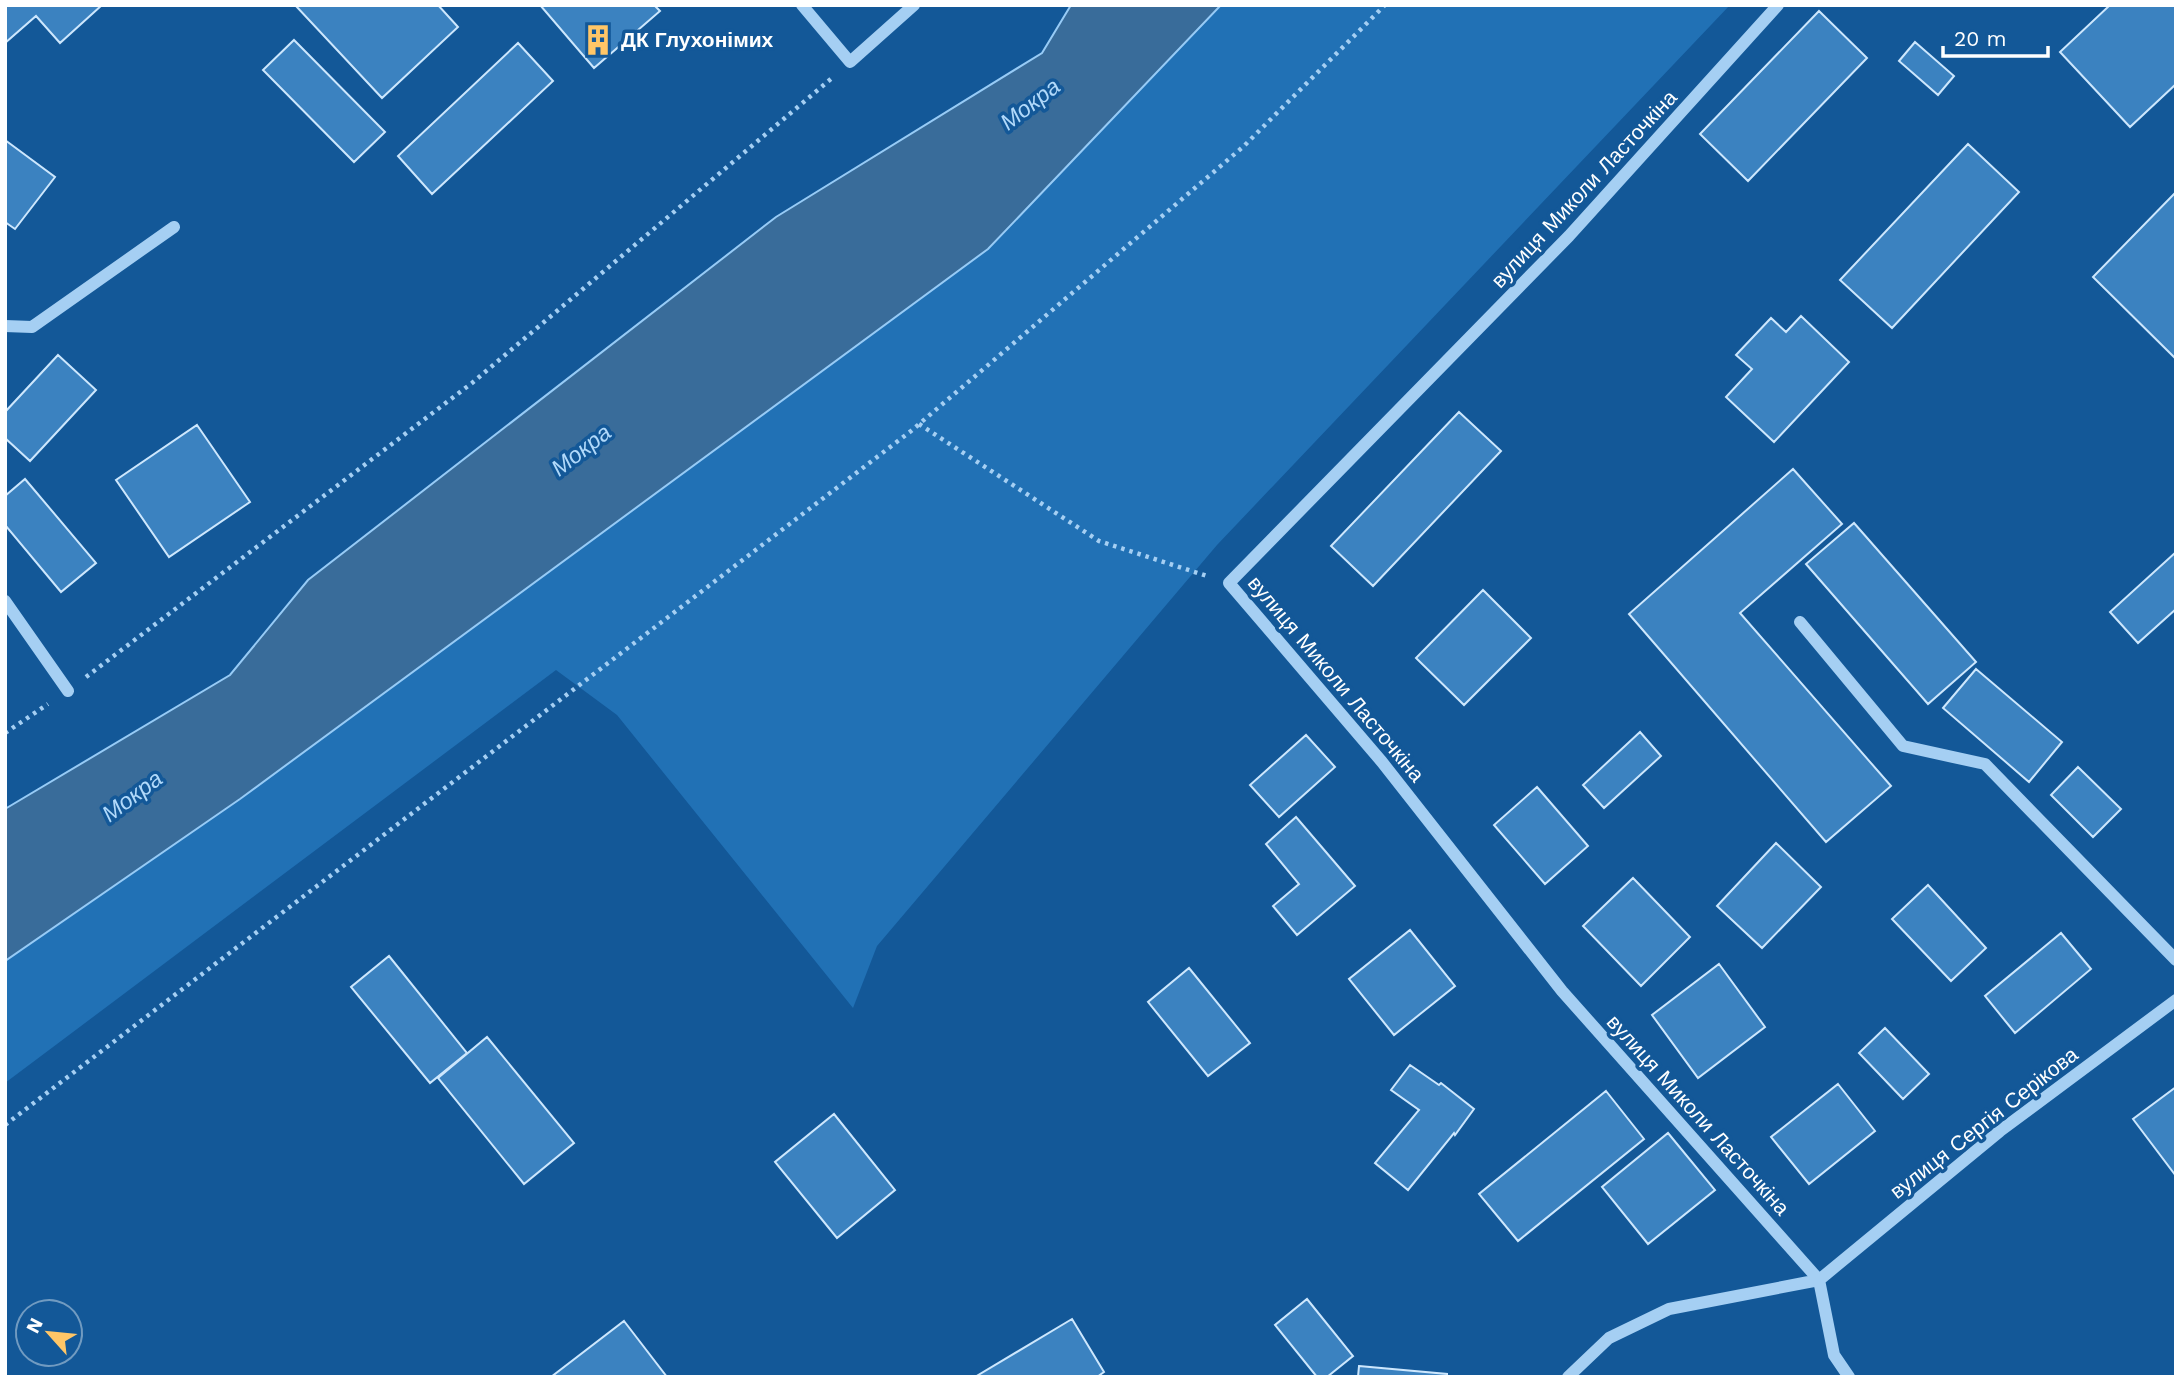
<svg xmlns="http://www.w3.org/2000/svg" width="2181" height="1382" viewBox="0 0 2181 1382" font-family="'Work Sans',sans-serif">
	<rect width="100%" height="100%" fill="#135898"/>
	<!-- green -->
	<path fill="#2171b5" d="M1221,5h509l-513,540 -340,401 -24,62 -236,-293 -61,-45 -551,413v-122l235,-162 748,-550z"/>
	<!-- water -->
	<path fill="#396c9a" stroke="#97cbf6" stroke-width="2" d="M1071,5h150l-233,244 -748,550 -235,162v-152l225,-134 78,-95 468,-363 266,-164z"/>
	<!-- building -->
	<path fill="#3b82c0" stroke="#cde7fd" stroke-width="2" d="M5,5h97l-42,38 -24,-27 -31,27z
		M295,5h143l20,22 -76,71z
		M540,5h114l6,6 -66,57z
		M2110,5h66v79l-46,43 -70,-75z
		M1819,11l48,47 -119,123 -48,-47z
		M294,40l91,92 -31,30 -91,-92z
		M1915,42l39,34 -16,19 -39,-34z
		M518,43l35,38 -121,113 -34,-38z
		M5,140l50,37 -40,52 -10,-7z
		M1968,144l51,48 -127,136 -52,-48z
		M2176,192v167l-83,-82z
		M1801,316l48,46 -75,80 -48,-45 26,-28 -16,-14 35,-37 15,14z
		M58,355l38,35 -66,71 -25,-23v-26z
		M1459,412l42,39 -128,135 -42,-40z
		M197,425l53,77 -81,55 -53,-77z
		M1793,469l49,55 -102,89 151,173 -65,56 -197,-228z
		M25,479l71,84 -35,29 -56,-67v-29z
		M1854,523l122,139 -48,42 -122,-140z
		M2176,552v57l-38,34 -28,-31z
		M1483,590l48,48 -67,67 -48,-47z
		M1976,669l86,73 -33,40 -86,-74z
		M1640,732l21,24 -57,52 -21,-23z
		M1306,735l29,32 -56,50 -29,-32z
		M2078,767l43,42 -28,28 -42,-42z
		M1537,787l51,59 -43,38 -51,-59z
		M1296,817l59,69 -58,49 -24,-29 26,-22 -33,-40z
		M1776,843l45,44 -59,61 -45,-42z
		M1633,878l57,59 -49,49 -58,-60z
		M1928,885l58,63 -35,33 -59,-62z
		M1410,930l45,56 -61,49 -45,-56z
		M2061,933l30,36 -76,64 -30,-37z
		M389,956l78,97 -37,30 -79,-96z
		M1719,964l46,63 -67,51 -46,-63z
		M1189,968l61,75 -42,33 -60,-74z
		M1885,1028l44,46 -26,25 -44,-46z
		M487,1037l87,106 -50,41 -86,-106z
		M1410,1065l29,20 2,-2 33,26 -19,26 -1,-2 -46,57 -33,-27 44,-53 -28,-20z
		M1838,1084l37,47 -66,53 -38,-47z
		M2176,1087v89l-43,-57z
		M1606,1091l38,48 -126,102 -39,-47z
		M834,1114l61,76 -58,48 -62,-76z
		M1668,1133l47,57 -67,54 -46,-57z
		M1307,1299l46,57 -26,21h-10l-42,-52z
		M1072,1319l32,53 -7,5h-122z
		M624,1321l43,56h-116z
		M1359,1366l88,8v3h-89z"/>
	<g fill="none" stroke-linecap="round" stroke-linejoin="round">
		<!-- path -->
		<path stroke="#a5cff3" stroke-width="4.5" stroke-dasharray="3.5 5" stroke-linecap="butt" d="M919,424l180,117 108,35
			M86,677l386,-294 360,-305
			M5,733l43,-29
			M5,1125l906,-694 333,-285 141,-141"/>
		<!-- minor -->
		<path stroke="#a5cff3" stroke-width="12" d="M802,5l48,57 64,-57
			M1778,5l-209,231 -340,347 153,179 180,229 257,289 15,75 15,22
			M5,326l27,1 142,-100
			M5,601l63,90
			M1800,622l103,124 82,18 191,196
			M1568,1377l41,-39 60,-29 150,-29 181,-149 176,-131"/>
	</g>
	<!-- icons -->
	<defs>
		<symbol id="building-bare" viewBox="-9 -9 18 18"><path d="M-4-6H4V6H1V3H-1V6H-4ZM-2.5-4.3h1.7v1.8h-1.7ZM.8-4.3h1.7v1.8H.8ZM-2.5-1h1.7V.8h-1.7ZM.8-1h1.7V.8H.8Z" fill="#ffc667" stroke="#135898" stroke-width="2.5" paint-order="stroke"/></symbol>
	</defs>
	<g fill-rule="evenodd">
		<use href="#building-bare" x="576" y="18" width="44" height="44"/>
	</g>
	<g text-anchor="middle" stroke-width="7" stroke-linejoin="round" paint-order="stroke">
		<!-- poi labels -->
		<g font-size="21" font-weight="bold" fill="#fff" stroke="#135898" text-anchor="start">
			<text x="621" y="47">ДК Глухонімих</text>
		</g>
		<!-- street labels -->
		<g font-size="21" fill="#fff" stroke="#135898">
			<text transform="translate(1584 189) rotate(-47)" y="7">вулиця Миколи Ласточкіна</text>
			<text transform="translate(1336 679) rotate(50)" y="7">вулиця Миколи Ласточкіна</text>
			<text transform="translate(1698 1115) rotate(48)" y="7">вулиця Миколи Ласточкіна</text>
			<text transform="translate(1984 1123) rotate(-38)" y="7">вулиця Сергія Серікова</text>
		</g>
		<!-- water labels -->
		<g font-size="23" font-style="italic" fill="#b1d9fa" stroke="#135898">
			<text transform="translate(1030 104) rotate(-38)" y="8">Мокра</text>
			<text transform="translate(581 450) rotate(-38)" y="8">Мокра</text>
			<text transform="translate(132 796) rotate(-37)" y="8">Мокра</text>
		</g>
	</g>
	<!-- border -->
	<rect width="2181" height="1382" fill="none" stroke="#ffffff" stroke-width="14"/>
	<!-- north arrow -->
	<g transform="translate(49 1333) rotate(297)"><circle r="33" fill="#135898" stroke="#719bc1" stroke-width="2"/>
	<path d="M0-5L12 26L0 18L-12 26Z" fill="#ffc667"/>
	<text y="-10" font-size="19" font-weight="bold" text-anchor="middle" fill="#ffffff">N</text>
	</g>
	<!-- scale -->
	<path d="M1943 46v10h105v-10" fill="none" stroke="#ffffff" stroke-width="3.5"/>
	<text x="1954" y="46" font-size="21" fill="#ffffff" stroke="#135898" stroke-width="5" paint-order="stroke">20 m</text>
</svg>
